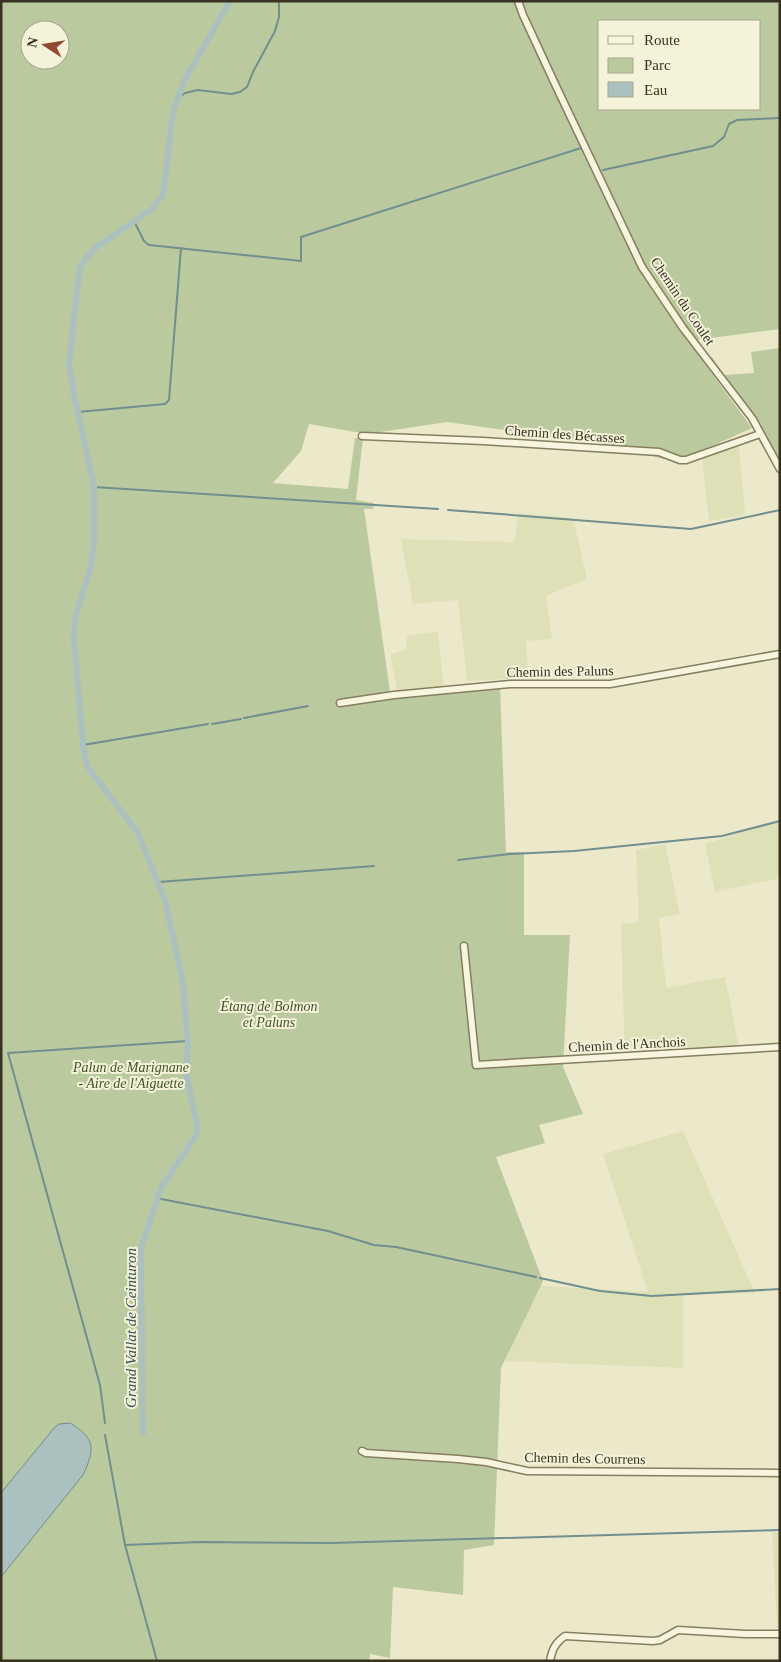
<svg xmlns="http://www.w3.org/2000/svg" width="781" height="1662" viewBox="0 0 781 1662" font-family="'Times New Roman',serif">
	<rect width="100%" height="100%" fill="#ece9ca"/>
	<!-- farmland -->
	<path fill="#dee1b8" d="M739,446l6,69 -36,6 -7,-64z
		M519,513l54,5 14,61 -41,17 6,43 -26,2 2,37 -61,3 -9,-81 -45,4 -12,-65 113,3z
		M438,631l6,57 -47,3 -7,-37 16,-4 1,-14z
		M780,820v58l-65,14 -10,-48z
		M665,844l15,70 -21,4 7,70 59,-11 15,76 -115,8 -4,-137 18,-2 -3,-72z
		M683,1131l72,162 -72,1v74l-290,-11 -9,-80 264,15 -45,-138z
		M772,1532h8v96h-3z"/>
	<!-- green -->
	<path fill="#bbc99f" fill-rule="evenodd" d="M1,1h779v123h-2l2,8v197l-92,12 64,87 -75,34 -86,-20 -144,-20 -80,12 -58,-10 -8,27 -28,32 75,6 7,-51h8l-7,62 18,3 -1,6h-9l27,190 109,-12 6,165h18v83h46l-7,132 20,47 -44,11 6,18 -49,14 47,124 -42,87 -7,177 -30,5 -1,45 -70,-8 -3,71 -20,-4 -1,7h-368zM600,21h160v88h-160zM30,30h30v30h-30z
		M780,348v112l-8,2 -22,-41 -47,-62 9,-2 12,18 30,-2 -3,-21z"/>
	<!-- water -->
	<path fill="#aac1bf" stroke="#718f8e" d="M70,1423c26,16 25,26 13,52l-82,102v-84l53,-65 5,-4z"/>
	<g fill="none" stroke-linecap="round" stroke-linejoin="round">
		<!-- stream -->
		<path stroke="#718f8e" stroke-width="2" d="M178,98l7,-5 13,-3 33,4 9,-2 7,-5 6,-15 22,-41 4,-14v-16
			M603,170l110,-24 11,-9 5,-13 8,-4 43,-2
			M134,221l10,20 5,4 152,16v-24l280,-89
			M78,412l87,-8 4,-4 12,-152
			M94,487l344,22
			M448,510l243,19 89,-19
			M244,718l64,-12
			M212,724l29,-5
			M83,745l125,-21
			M458,860l53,-6 63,-3 148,-15 58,-15
			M158,882l216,-16
			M158,1196l3,3 167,32 46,14 22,2 140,30
			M540,1278l60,13 52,5 128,-7
			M105,1423l-5,-38 -92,-332 180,-12
			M105,1435l20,110 32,116
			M125,1545l75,-3 132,1 448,-13"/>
		<!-- canal -->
		<path stroke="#aac1bf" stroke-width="6" d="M143,1433l-2,-185 20,-60 35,-52 2,-8 -12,-54 2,-30 -5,-60 -17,-81 -28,-70 -51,-67 -4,-21 -9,-106 1,-21 15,-48 4,-25v-58l-21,-98 -4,-26 11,-97 16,-19 55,-37 12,-15 10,-83 11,-31 46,-80"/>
		<defs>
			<path id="minor" d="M518,1l5,14 32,69 87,183 41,61 69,90 28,51
				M362,436l121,5 176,11 21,8h6l74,-26
				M340,703l54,-8 117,-11h99l170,-30
				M464,946l12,119 304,-18
				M362,1451l4,2 92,6 28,3 41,9 253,2
				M550,1661c2,-11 5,-18 15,-25l88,5 7,-1 18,-10 67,4h35"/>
		</defs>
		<!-- minor casing -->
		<use href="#minor" stroke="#877d60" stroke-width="9"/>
		<!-- minor -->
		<use href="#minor" stroke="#f7f5dd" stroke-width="6"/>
	</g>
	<g text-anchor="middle" stroke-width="4" stroke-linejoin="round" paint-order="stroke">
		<!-- street labels -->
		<g font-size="14" fill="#393222" stroke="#f4f2d9">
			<text transform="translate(683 301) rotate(56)" y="5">Chemin du Coulet</text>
			<text transform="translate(565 434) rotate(4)" y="5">Chemin des Bécasses</text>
			<text transform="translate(560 671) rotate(-1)" y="5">Chemin des Paluns</text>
			<text transform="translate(627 1044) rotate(-3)" y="5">Chemin de l'Anchois</text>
			<text transform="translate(585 1458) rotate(1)" y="5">Chemin des Courrens</text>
		</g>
		<!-- park labels -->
		<g font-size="14" font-style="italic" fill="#40542a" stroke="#f4f2d9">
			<text x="269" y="1011">Étang de Bolmon<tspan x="269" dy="16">et Paluns</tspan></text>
			<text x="131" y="1072">Palun de Marignane<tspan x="131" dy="16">- Aire de l'Aiguette</tspan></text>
		</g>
		<!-- water labels -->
		<g font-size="15" font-style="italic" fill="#335157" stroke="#f4f2d9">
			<text transform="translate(131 1328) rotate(-90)" y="5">Grand Vallat de Ceinturon</text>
		</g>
	</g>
	<!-- border -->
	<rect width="781" height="1662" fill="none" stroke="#393222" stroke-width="5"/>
	<!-- legend -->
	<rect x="598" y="20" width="162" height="90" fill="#f4f2d9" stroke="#a9a590"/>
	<rect x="608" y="36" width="25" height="8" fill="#f7f5dd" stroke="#a9a590"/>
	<text x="644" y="45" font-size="15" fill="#393222">Route</text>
	<rect x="608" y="58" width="25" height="15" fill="#bbc99f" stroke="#a9a590"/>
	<text x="644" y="70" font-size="15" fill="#393222">Parc</text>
	<rect x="608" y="82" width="25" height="15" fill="#aac1bf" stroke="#a9a590"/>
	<text x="644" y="95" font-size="15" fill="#393222">Eau</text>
	<!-- north arrow -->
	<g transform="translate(45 45) rotate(282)"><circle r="24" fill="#f4f2d9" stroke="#a9a590"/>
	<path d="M0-4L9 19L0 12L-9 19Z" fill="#914935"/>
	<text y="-8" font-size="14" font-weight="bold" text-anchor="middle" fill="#393222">N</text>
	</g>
</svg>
